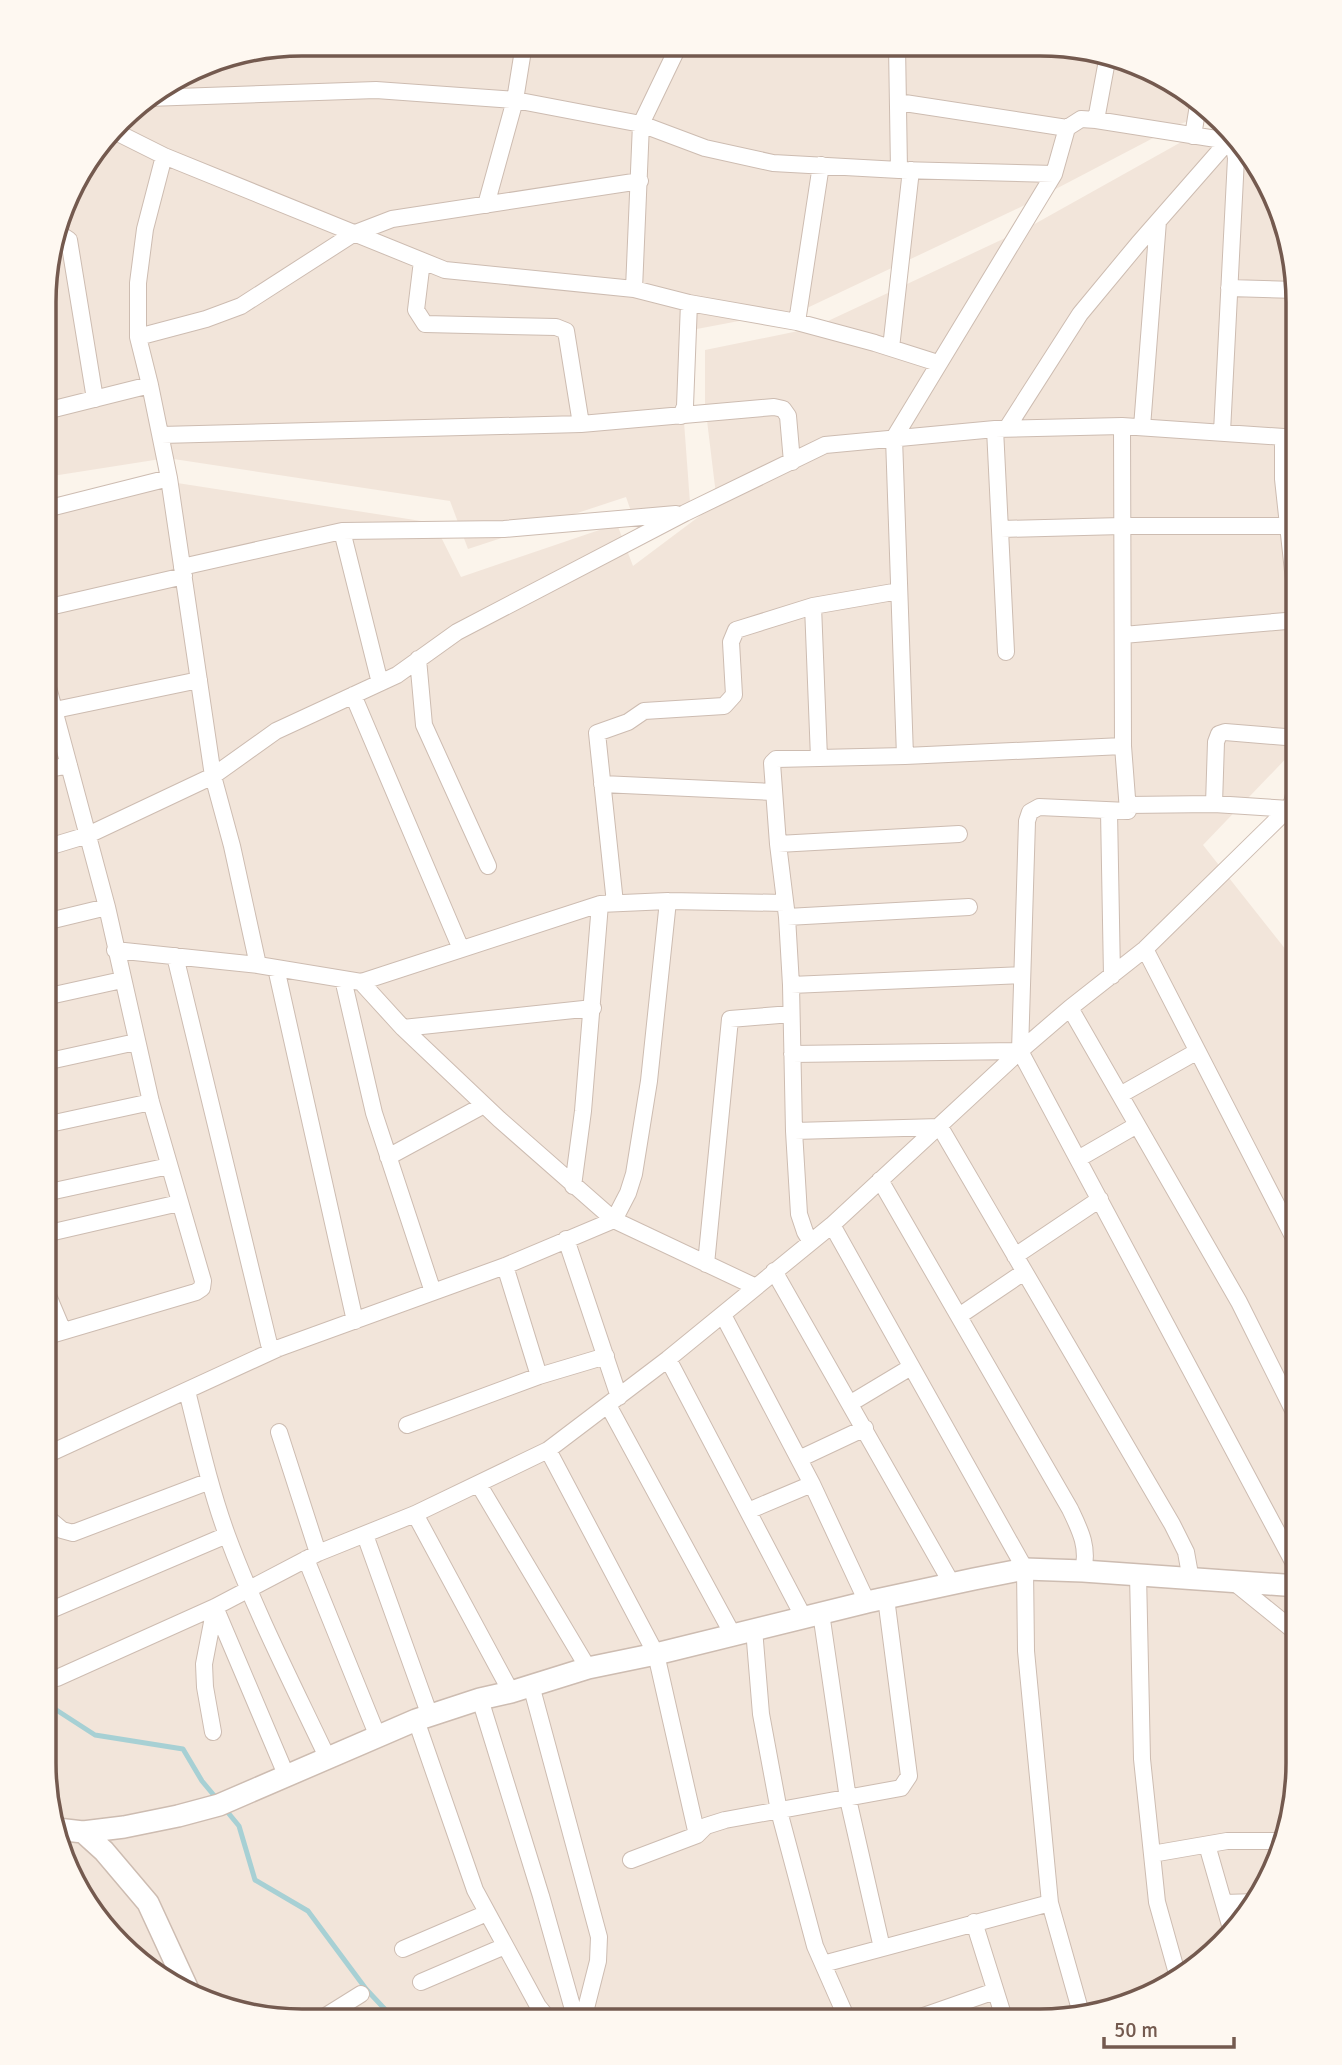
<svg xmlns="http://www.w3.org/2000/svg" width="1342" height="2065" viewBox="0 0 1342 2065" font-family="Signika,sans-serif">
	<rect width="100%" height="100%" fill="#fbf4eb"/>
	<!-- residential -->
	<path fill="#f2e5da" d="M302,44l772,2 65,18 59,33 12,17 -30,10 -153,80 -220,104 -126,24 1,63 8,108 -50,34 -14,-40 -158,52 -18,-48 -283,-43 -121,19v-208l25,-82 60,-79 73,-45z
		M1220,126l58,77 20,99v444l-95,99 95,120v815l-14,66 -30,61 -44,50 -71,44 -99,20 -771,-2 -65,-17 -59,-34 -48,-47 -33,-59 -20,-99 2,-1264 112,-19 276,43 27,54 156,-53 16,42 84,-63 -12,-99v-54l108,-22 218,-102 161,-90z"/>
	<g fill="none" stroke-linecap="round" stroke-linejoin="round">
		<!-- stream -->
		<path stroke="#a7d0d4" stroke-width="5" d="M44,1702l51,33 88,14 19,32 15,18
			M225,1809l14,17 16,54 53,31 58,78 28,30"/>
		<defs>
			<path id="minor" d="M627,45l50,4
				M897,45l2,125
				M148,98l228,-8 139,10 126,24 64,24 68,15 126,7 155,4
				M898,102l169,26
				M1096,120l12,-65
				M114,131l50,25 281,114 189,19 55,14 108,19 78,21 63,20
				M1193,136l6,-37
				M164,156l-19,73 -7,54v54l12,48 19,93 44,298 19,70 26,119
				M486,205l29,-105 9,-56
				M57,232l12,8 26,159
				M422,261l-6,49 9,14 131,3 10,4 15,93
				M1229,288l67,2
				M634,289l7,-165 38,-79
				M797,322l24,-157
				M138,337l68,-18 35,-13 112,-72 39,-15 248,-38
				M891,348l20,-178
				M46,411l104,-26
				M681,416l4,-10 4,-103
				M1122,426l1,320 5,65 -89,-4 -9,5 -3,9 -7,230 278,520
				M1142,427l16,-206
				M1007,428l73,-114 58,-70 92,-105
				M995,429l11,223
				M161,435l420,-11 193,-17 9,2 5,7 4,46
				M1283,437v42l15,138
				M46,509l123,-31
				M1001,529l121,-3h166
				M342,531l38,152
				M182,567l160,-36 162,-2 172,-15
				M813,606l6,152
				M45,608l139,-32
				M1123,635l175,-15
				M418,659l6,66 64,141
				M353,695l108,254
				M55,710l144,-30
				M905,756l-11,-318 160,-264 13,-46 14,-9 15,1 133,21 5,7 2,10 -14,274
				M45,770l24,-5
				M602,784l171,8
				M1214,804l2,-62 3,-8 6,-2 73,6
				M1127,805l87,-1 76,5
				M1291,807l7,-29
				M1109,811l3,165
				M778,844l181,-10
				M45,848l43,-13 125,-59 63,-45 121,-56 60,-43 228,-119 140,-68 170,-16 127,-3 176,12
				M615,903l-18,-170 31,-11 16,-11 80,-5 10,-11 -3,-53 5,-12 77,-24 86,-15
				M787,917l182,-10
				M45,922l62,-15
				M1145,949l153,297
				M115,950l143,15 103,17 239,-78 68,-3 117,2
				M175,956l94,388 4,4h6
				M276,968l79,353
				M343,979l31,134 59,179
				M361,982l42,46 96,91 115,101 142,67
				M791,985l231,-10
				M45,997l77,-17
				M1070,1008l169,294 59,118
				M403,1028l190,-20
				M792,1054l228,-3
				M45,1062l91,-20
				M1120,1095l76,-43
				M45,1125l106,-23
				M794,1131l146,-4 232,397 14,28 5,28
				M388,1157l96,-52
				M1078,1159l59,-34
				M880,1180l190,329c10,21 19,38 13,62
				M573,1186l10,-75 17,-207
				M45,1193l124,-27
				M832,1225l193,344 1,82 24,252 31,110
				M45,1234l134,-31
				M566,1239l53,158
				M811,1242l-6,-10 -6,-18 -5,-83 -3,-146 -4,-68 -9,-73 -6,-81 4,-4 129,-3 218,-10
				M1015,1256l85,-57
				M706,1264l24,-245 61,-5
				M505,1266l34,110
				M774,1271l178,313
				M44,1286l19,45
				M723,1315l89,169 55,118
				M959,1316l65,-44
				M44,1337l152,-45 6,-4 1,-7 -52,-179 -44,-195 -62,-231
				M668,1359l136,259
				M187,1391c12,48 23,97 40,144 28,76 66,150 101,224
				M851,1403l60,-36
				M608,1405l125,230
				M407,1425l132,-49 67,-20
				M279,1432l39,121
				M548,1450l108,204 41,181
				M44,1456l235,-108 226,-82 109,-46 14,-27 6,-19 15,-93 19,-180
				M799,1459l66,-31
				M479,1485l109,183
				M748,1511l64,-27
				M415,1514l96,178
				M44,1515l18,15 11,3 137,-52
				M365,1535l65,181
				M306,1559l72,178
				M1138,1574l4,185 15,143 21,75
				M1235,1583l63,51
				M215,1607l72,170
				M44,1613l183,-78
				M821,1613l27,186 34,149
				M754,1629l7,85 18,97 36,135 33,75
				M57,1678l158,-71 103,-54 97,-39 133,-64 120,-91 164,-134 188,-174 50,-43 75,-59 153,-150
				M531,1685l68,252 -1,24 -15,59
				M480,1699l61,197 35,124
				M416,1720l59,170 63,116 8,10 9,4
				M213,1732l-8,-45 -1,-23 11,-57
				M1207,1845l25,87
				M1152,1854l75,-13h58
				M631,1860l66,-25 9,-9 19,-6 176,-32 8,-12 -23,-178
				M1224,1903l33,-1
				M974,1922l31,99
				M403,1949l84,-36
				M823,1964l227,-61
				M421,1982l84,-36
				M321,2019l40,-25
				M909,2021l86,-30"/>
			<path id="tertiary" d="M57,1829l26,3 41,-5 54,-11 41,-11 197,-85 64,-21 31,-7 77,-24 68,-14 211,-52 107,-23 51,-10 58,2 215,15
				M83,1832l21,19 44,52 42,91"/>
		</defs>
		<!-- minor casing -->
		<use href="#minor" stroke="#cdbcb1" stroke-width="18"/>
		<!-- tertiary casing -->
		<use href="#tertiary" stroke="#cdbcb1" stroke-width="24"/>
		<!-- minor -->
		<use href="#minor" stroke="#fff" stroke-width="16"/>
		<!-- tertiary -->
		<use href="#tertiary" stroke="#fff" stroke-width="21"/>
	</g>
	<!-- crop -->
	<path d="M0 0H1342V2065H0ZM302 56H1040A246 246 0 0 1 1286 302V1763A246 246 0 0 1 1040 2009H302A246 246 0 0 1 56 1763V302A246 246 0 0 1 302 56Z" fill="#fef8f1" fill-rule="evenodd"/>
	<path fill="none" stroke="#745a4f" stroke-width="3.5" d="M302 56H1040A246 246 0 0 1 1286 302V1763A246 246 0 0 1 1040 2009H302A246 246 0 0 1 56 1763V302A246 246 0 0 1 302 56Z"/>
	<!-- scale -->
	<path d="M1104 2037v10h130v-10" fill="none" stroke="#745a4f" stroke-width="3.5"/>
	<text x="1114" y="2037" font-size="21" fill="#745a4f" stroke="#fef8f1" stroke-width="5" paint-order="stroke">50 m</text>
</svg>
